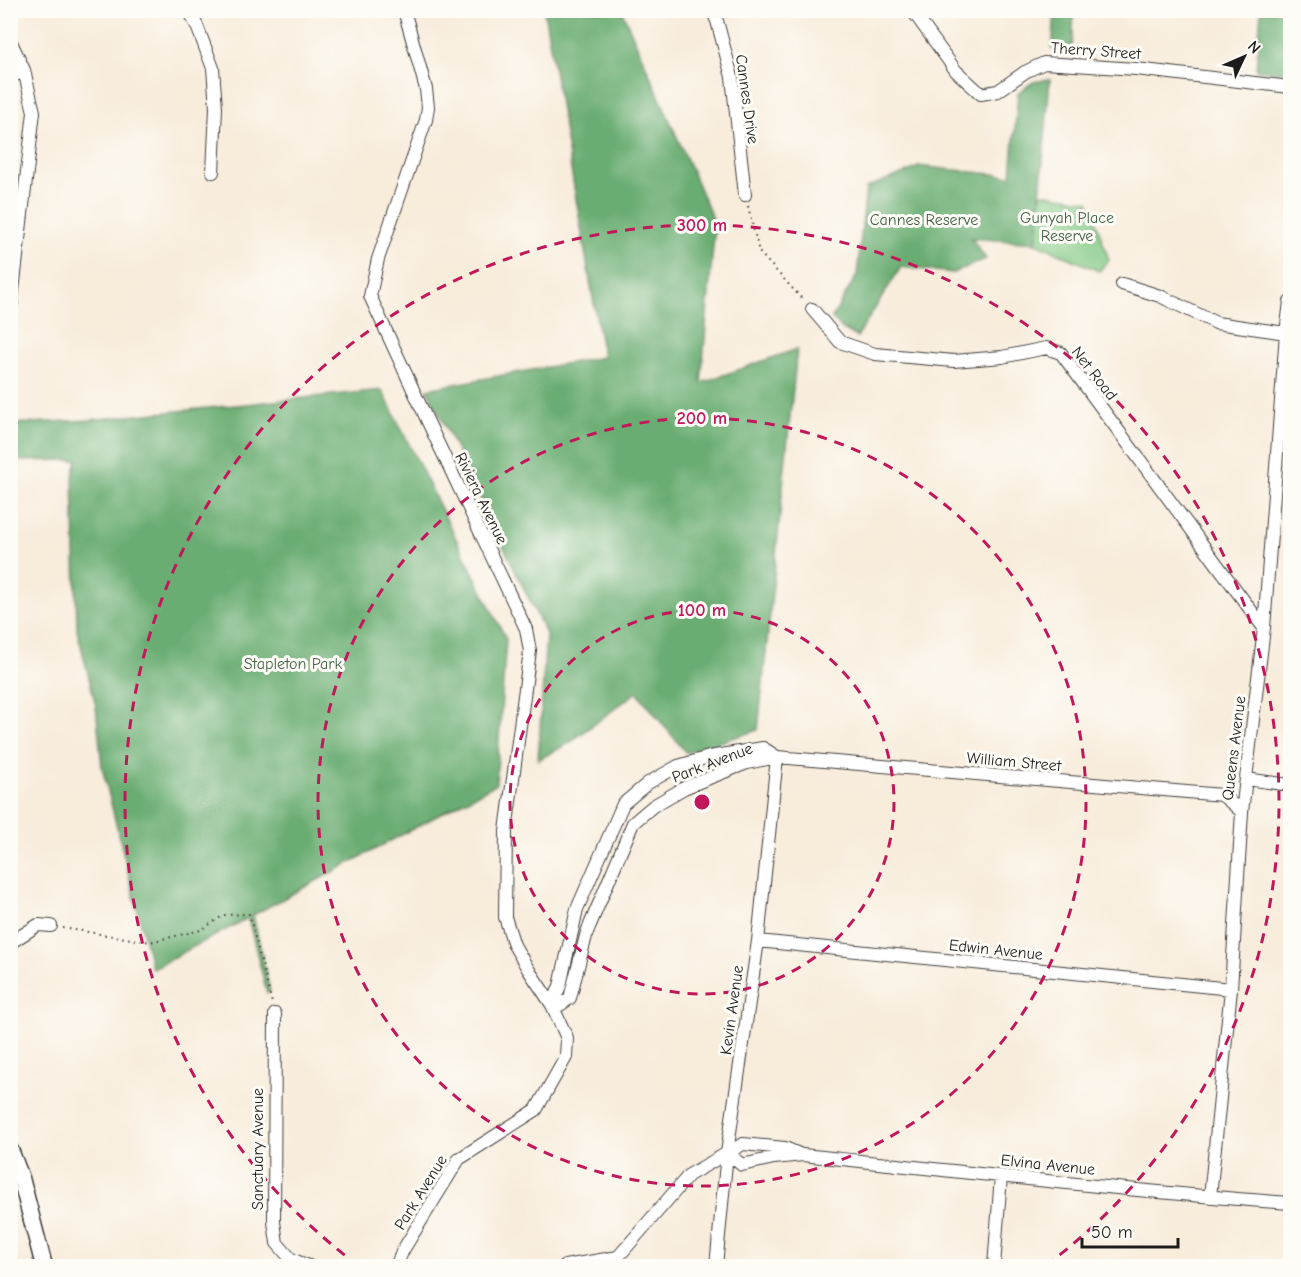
<svg xmlns="http://www.w3.org/2000/svg" width="1301" height="1277" viewBox="0 0 1301 1277" font-family="'Comic Neue',sans-serif">
	<rect width="100%" height="100%" fill="#fdfcf7"/>
	<filter id="ink" filterUnits="userSpaceOnUse"><feTurbulence type="fractalNoise" baseFrequency=".0167" numOctaves="2"/><feDisplacementMap in="SourceGraphic" scale="12" xChannelSelector="R" yChannelSelector="G"/><feConvolveMatrix kernelMatrix="1 2 1 2 8 2 1 2 1" color-interpolation-filters="sRGB"/></filter>
	<filter id="wash" filterUnits="userSpaceOnUse"><feTurbulence type="fractalNoise" baseFrequency=".008" numOctaves="4" result="noise"/><feDisplacementMap in="SourceGraphic" scale="24" xChannelSelector="R" yChannelSelector="G"/><feGaussianBlur stdDeviation="1.35" result="paint"/><feColorMatrix in="noise" values="0 0 0 0 0 0 0 0 0 0 0 0 0 0 0 0 0 1.4 0 .05"/><feComposite in="paint" operator="in"/></filter>
	<g filter="url(#wash)">
		<rect width="100%" height="100%" fill="#f8ecdb"/>
		<!-- green -->
		<path fill="#83c984" stroke="#507250" stroke-width="1.5" d="M1041,193l48,8 20,59 -10,11 -63,-28z"/>
		<!-- forest -->
		<path fill="#6aad72" stroke="#436447" stroke-width="1.5" d="M544,11h78l93,213 -14,159 96,-34 -39,381 -72,23 -49,-61 -68,51 -31,17 8,-126 -119,-245 176,-32z
			M1055,11h19l-2,40 -20,-2z
			M1261,11h29v62l-34,-3z
			M1050,79l-14,164 -65,-5 15,21 -33,14 -52,-6 -44,70 -16,-9 -9,-10 25,-43 9,-87 51,-20 1,-2 93,10 7,-83 15,-11z
			M382,390l124,249 -10,145 -243,131 17,76 -3,2 -19,-75 -96,51 -50,-202 -6,-61 -19,-76 -4,-154 4,-16 -66,1v-37l78,-4z"/>
	</g>
	<g filter="url(#ink)">
		<g fill="none" stroke-linecap="round" stroke-linejoin="round">
			<defs>
				<path id="minor" d="M189,10l8,16 16,42 3,40 -3,64
					M712,10l5,11 15,56 13,118
					M912,10l44,61 25,23 17,-3 27,-19 19,-9 92,6 154,18
					M10,40l14,30 10,42 -24,204
					M10,78l14,-8
					M1122,284l38,12 56,27 70,10
					M812,309l28,33 35,12 79,7 48,-4 44,-9 15,5 203,275
					M1246,779l44,6
					M758,941l473,48
					M10,943l28,-18 13,1
					M552,1005h8l10,-7 17,-66 46,-109 20,-17 31,-18 63,-25 30,-6 445,38 20,17
					M552,1005l8,-19 17,-77 46,-105 25,-21 30,-17 31,-9 54,-9 14,9
					M275,1014l-1,208 3,21 14,16 18,7
					M727,1153l15,12 32,-7 29,-3c162,17 325,36 487,48
					M1210,1197l21,-208 11,-177 22,-184 22,-295 4,-31
					M396,1266l7,-16 56,-91 77,-49 30,-53 1,-19 -15,-33 -24,-36 -14,-24 -9,-28 1,-86 24,-180 -4,-22 -98,-207 -58,-126 8,-37 48,-139 2,-13 -2,-18 -22,-79
					M565,1266l53,-9 71,-82 54,-31 42,4 14,6
					M716,1266l11,-113 31,-212 19,-184
					M994,1266l7,-90"/>
				<path id="tertiary" d="M10,1150l11,28 23,88"/>
			</defs>
			<!-- minor casing -->
			<use href="#minor" stroke="#3d3b39" stroke-width="14"/>
			<!-- tertiary casing -->
			<use href="#tertiary" stroke="#3d3b39" stroke-width="19"/>
			<!-- path -->
			<path stroke="#3d3b39" stroke-width="2" stroke-dasharray="1.5 4.5" stroke-linecap="butt" d="M748,206l11,46 45,49
				M10,413l3,15
				M63,928l87,14 51,-12 23,-15 25,-1 23,89"/>
			<!-- minor -->
			<use href="#minor" stroke="#fff" stroke-width="12"/>
			<!-- tertiary -->
			<use href="#tertiary" stroke="#fff" stroke-width="16"/>
		</g>
	</g>
	<!-- distance rings -->
	<g fill="none" stroke="#c2185b" stroke-width="3" stroke-dasharray="10 8">
		<circle cx="702" cy="802" r="192"/>
		<circle cx="702" cy="802" r="384"/>
		<path d="M359 1266A577 577 0 1 1 1045 1266"/>
	</g>
	<g text-anchor="middle" stroke-width="6" stroke-linejoin="round" paint-order="stroke">
		<!-- street labels -->
		<g font-size="16" fill="#1c1c1c" stroke="#fdfcf7">
			<text transform="translate(1096 50) rotate(4)" y="6">Therry Street</text>
			<text transform="translate(748 99) rotate(82)" y="6">Cannes Drive</text>
			<text transform="translate(1095 373) rotate(52)" y="6">Net Road</text>
			<text transform="translate(482 498) rotate(64)" y="6">Riviera Avenue</text>
			<text transform="translate(1233 748) rotate(-83)" y="6">Queens Avenue</text>
			<text transform="translate(1014 761) rotate(5)" y="6">William Street</text>
			<text transform="translate(712 762) rotate(-21)" y="6">Park Avenue</text>
			<text transform="translate(996 949) rotate(6)" y="6">Edwin Avenue</text>
			<text transform="translate(731 1010) rotate(-82)" y="6">Kevin Avenue</text>
			<text transform="translate(257 1149) rotate(-90)" y="6">Sanctuary Avenue</text>
			<text transform="translate(1048 1164) rotate(6)" y="6">Elvina Avenue</text>
			<text transform="translate(420 1192) rotate(-58)" y="6">Park Avenue</text>
		</g>
		<!-- park labels -->
		<g font-size="16" fill="#456146" stroke="#fdfcf7">
			<text x="1067" y="223">Gunyah Place<tspan x="1067" dy="18">Reserve</tspan></text>
			<text x="924" y="225">Cannes Reserve</text>
			<text x="293" y="669">Stapleton Park</text>
		</g>
	</g>
	<circle cx="702" cy="802" r="9" fill="#c2185b" stroke="#fdfcf7" stroke-width="3"/>
	<g font-size="18" text-anchor="middle" font-weight="bold" fill="#c2185b" stroke="#fdfcf7" stroke-width="6" stroke-linejoin="round" paint-order="stroke">
		<text x="702" y="231">300 m</text>
		<text x="702" y="424">200 m</text>
		<text x="702" y="616">100 m</text>
	</g>
	<!-- margin -->
	<rect width="1301" height="1277" fill="none" stroke="#fdfcf7" stroke-width="36"/>
	<!-- north arrow -->
	<g transform="translate(1244 57) rotate(46)" stroke="#fdfcf7" stroke-width="4.5" paint-order="stroke">
	<path d="M0-4.5L10 22L0 15L-10 22Z" fill="#1c1c1c"/>
	<text y="-9" font-size="16" font-weight="bold" text-anchor="middle" fill="#1c1c1c">N</text>
	</g>
	<!-- scale -->
	<path d="M1082 1238v9h96v-9" fill="none" stroke="#1c1c1c" stroke-width="3"/>
	<text x="1091" y="1238" font-size="18" fill="#1c1c1c" stroke="#fdfcf7" stroke-width="4.5" paint-order="stroke">50 m</text>
</svg>
